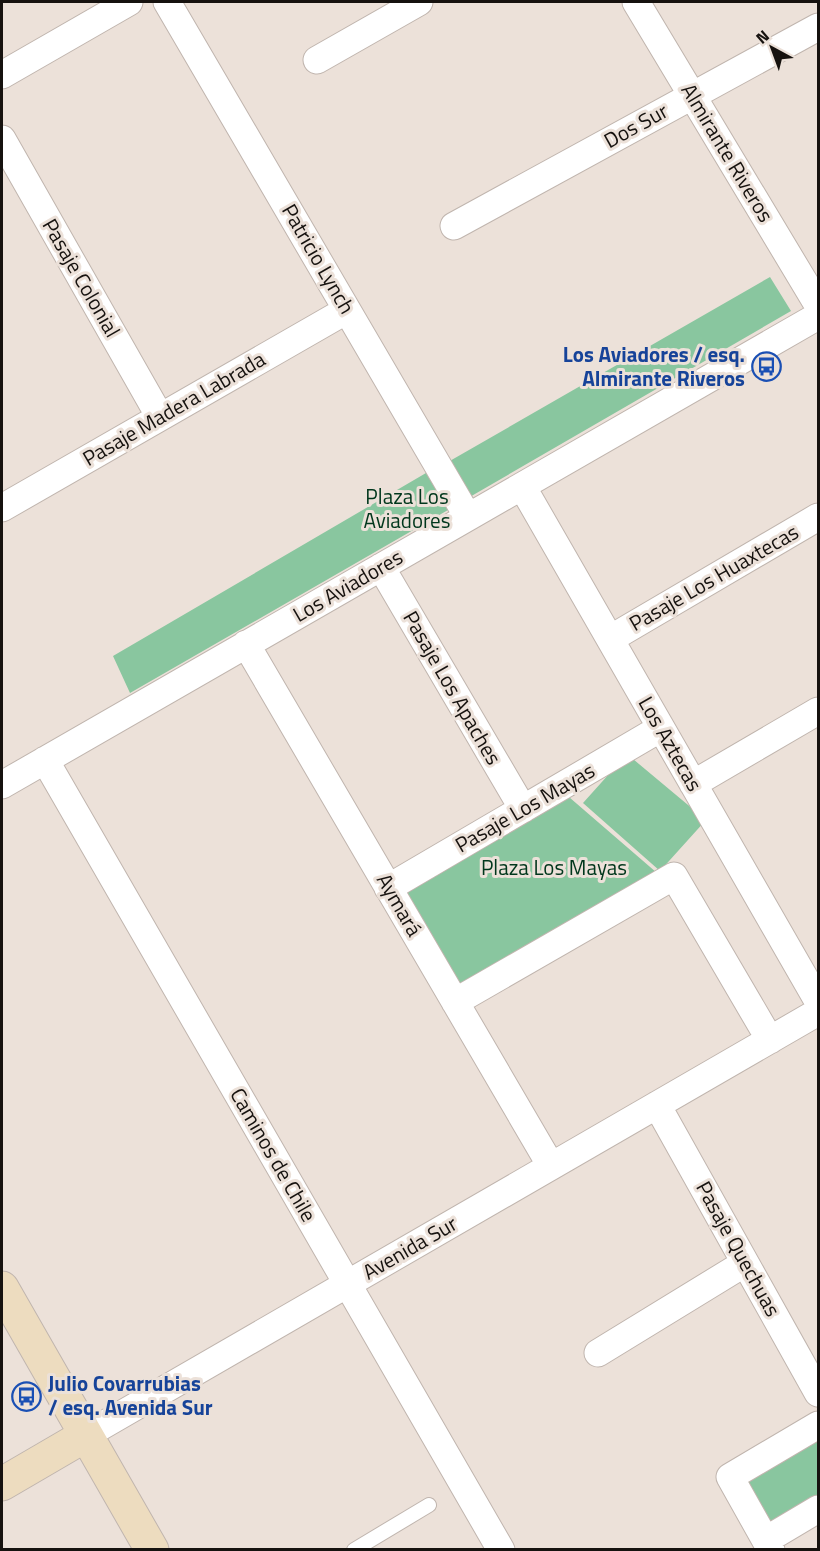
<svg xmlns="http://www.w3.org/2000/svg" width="820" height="1551" viewBox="0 0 820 1551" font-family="'Titillium Web',sans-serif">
	<rect width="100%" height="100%" fill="#ece1d9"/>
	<!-- green -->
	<path fill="#89c69f" d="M770,277l21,34 -323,187 -20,-36z
		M426,473l22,37 -318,183 -17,-37z
		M627,754l79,66 -46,51 -77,-68z
		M562,791l102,88 -207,118 -63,-109z
		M818,1439v60l-47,28 -26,-45z"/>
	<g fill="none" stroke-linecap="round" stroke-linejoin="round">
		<defs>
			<path id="lane" d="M354,1550l75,-45"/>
			<path id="street" d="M167,2l301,515
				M636,2l182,303
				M317,60l102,-58
				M2,75l127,-73
				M2,139l158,278
				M454,226l364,-199
				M522,486l296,515
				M2,508l345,-198
				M381,567l142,242
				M610,639l208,-122
				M246,644l305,522
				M45,760l456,790
				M693,784l125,-73
				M2,785l816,-469
				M388,888l273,-160
				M455,1002l219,-126 96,164
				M657,1105l161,288
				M598,1353l147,-90
				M86,1435l732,-423
				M766,1540l52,-31
				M771,1550l-41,-73 88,-52"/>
			<path id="secondary" d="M2,1288l150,262
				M2,1484l84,-49"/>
		</defs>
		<!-- lane casing -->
		<use href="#lane" stroke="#c0b5ae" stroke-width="16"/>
		<!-- street casing -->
		<use href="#street" stroke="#c0b5ae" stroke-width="29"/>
		<!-- secondary casing -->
		<use href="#secondary" stroke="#c0b5ae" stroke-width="35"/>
		<!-- lane -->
		<use href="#lane" stroke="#fff" stroke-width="14"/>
		<!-- street -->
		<use href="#street" stroke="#fff" stroke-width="27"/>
		<!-- secondary -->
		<use href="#secondary" stroke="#eddcbf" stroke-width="33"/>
	</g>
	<!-- icons -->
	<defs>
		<symbol id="bus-ring" viewBox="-11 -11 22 22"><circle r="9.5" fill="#ece1d9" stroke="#1a4fb4" stroke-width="1.5"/><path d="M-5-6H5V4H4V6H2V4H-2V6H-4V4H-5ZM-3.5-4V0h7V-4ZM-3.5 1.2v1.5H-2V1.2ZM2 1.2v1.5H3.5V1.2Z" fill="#1a4fb4"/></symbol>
	</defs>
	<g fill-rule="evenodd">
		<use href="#bus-ring" x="750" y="350" width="33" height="33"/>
		<use href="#bus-ring" x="10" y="1380" width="33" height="33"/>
	</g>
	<g text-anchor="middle" stroke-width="6" stroke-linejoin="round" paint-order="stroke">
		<!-- street labels -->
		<g font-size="21" fill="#16120f" stroke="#ece1d9">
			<text transform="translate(636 126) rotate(-29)" y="7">Dos Sur</text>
			<text transform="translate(727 153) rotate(59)" y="7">Almirante Riveros</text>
			<text transform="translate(318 259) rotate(60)" y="7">Patricio Lynch</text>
			<text transform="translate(81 278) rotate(60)" y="7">Pasaje Colonial</text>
			<text transform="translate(174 409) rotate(-30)" y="7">Pasaje Madera Labrada</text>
			<text transform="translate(714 578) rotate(-30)" y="7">Pasaje Los Huaxtecas</text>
			<text transform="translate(348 586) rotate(-30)" y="7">Los Aviadores</text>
			<text transform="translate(452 688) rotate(60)" y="7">Pasaje Los Apaches</text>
			<text transform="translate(670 744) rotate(60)" y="7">Los Aztecas</text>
			<text transform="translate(525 808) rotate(-30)" y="7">Pasaje Los Mayas</text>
			<text transform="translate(399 905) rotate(60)" y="7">Aymará</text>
			<text transform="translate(273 1155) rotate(60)" y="7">Caminos de Chile</text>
			<text transform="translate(410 1248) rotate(-30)" y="7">Avenida Sur</text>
			<text transform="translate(738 1249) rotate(61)" y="7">Pasaje Quechuas</text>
		</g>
		<!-- transit labels -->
		<g font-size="21" font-weight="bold" fill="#164399" stroke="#ece1d9" text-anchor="end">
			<text x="745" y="362">Los Aviadores / esq.<tspan x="745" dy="24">Almirante Riveros</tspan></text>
			<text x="48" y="1391" text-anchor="start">Julio Covarrubias<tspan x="48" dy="24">/ esq. Avenida Sur</tspan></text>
		</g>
		<!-- park labels -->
		<g font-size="21" fill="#00371c" stroke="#ece1d9">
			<text x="407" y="504">Plaza Los<tspan x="407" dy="24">Aviadores</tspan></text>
			<text x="554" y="875">Plaza Los Mayas</text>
		</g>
	</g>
	<!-- border -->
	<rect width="820" height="1551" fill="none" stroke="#16120f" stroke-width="6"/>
	<!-- north arrow -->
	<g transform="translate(772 48) rotate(319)" stroke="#ece1d9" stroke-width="4.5" paint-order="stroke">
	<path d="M0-4.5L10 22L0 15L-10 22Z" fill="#16120f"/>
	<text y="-9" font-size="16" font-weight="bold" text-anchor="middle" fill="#16120f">N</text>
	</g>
</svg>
